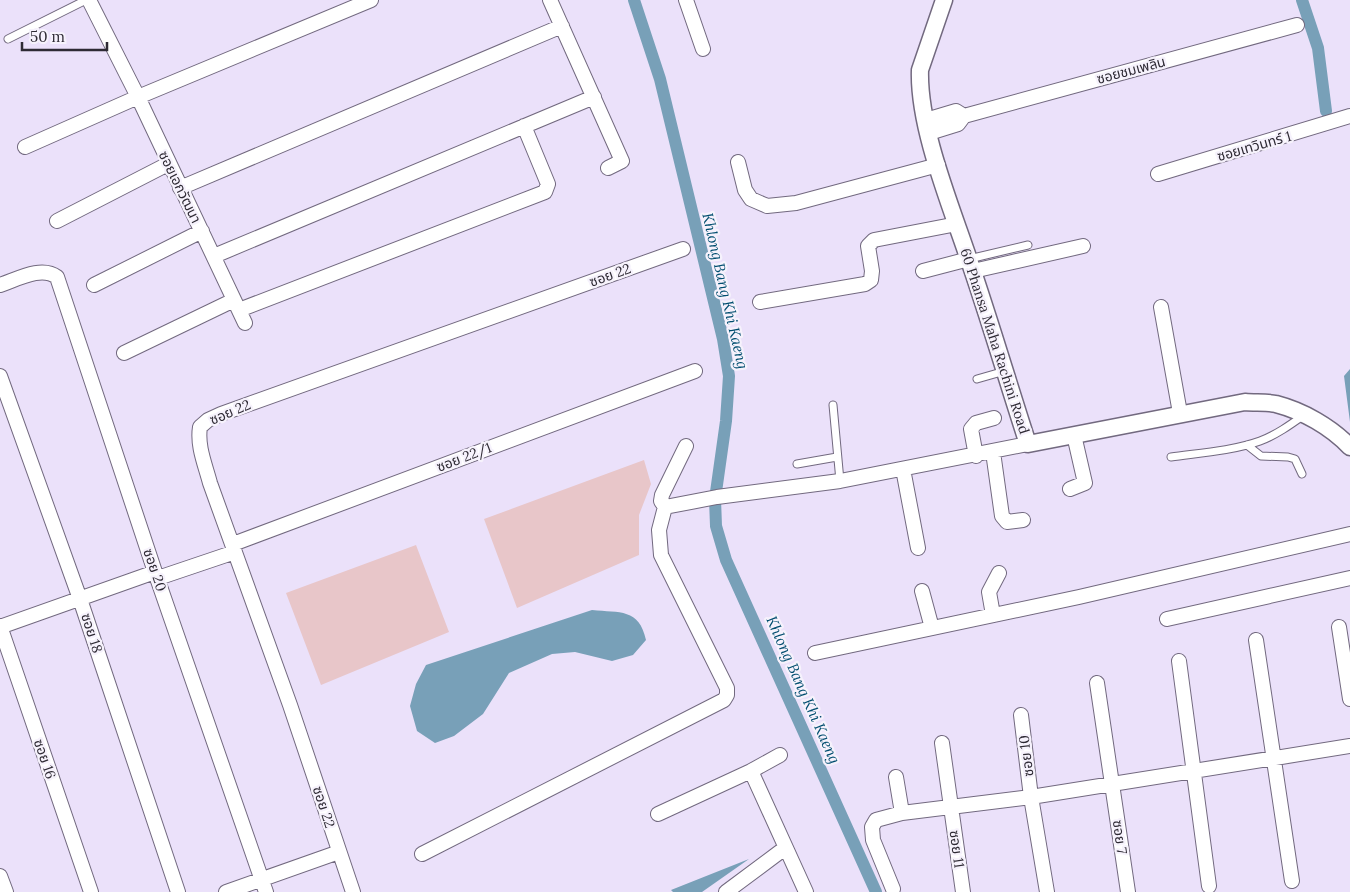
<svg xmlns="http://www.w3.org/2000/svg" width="1350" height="892" viewBox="0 0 1350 892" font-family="Lora,'Noto Sans Thai',serif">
	<rect width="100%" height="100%" fill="#ebe1fa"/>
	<!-- green -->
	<path fill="#e8c6c9" d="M644,460l7,24 -12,31v40l-122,53 -33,-89z
		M416,545l33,87 -128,53 -35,-92z"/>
	<!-- water -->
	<path fill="#78a0b8" d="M1350,369v53l-6,-46z
		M592,610c28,3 47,-2 54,30l-13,15 -21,6 -37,-9 -23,2 -43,19 -26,41 -29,22 -19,7 -18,-12 -7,-25 6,-22 10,-19z
		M749,859l-47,33h-29l-2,-2z"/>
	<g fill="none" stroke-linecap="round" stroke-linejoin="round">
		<!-- canal -->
		<path stroke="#78a0b8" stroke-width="12" d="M634,0l26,79 63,260 6,37 -3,45 -11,78 1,27 10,34 150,332
			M1302,0l16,48 8,63"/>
		<defs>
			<path id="service" d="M8,39l78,-39
				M969,259l59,-14
				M977,379l28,-8
				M833,405l7,76
				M1247,445l14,11 27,1 7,2 7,15
				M1171,457c29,-4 61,-6 89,-16 16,-6 30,-16 44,-26
				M797,464l40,-7"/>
			<path id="minor" d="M89,0l49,97 107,226
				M550,0l72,161 -14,7
				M686,0l17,49
				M926,120l30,-9 8,5
				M929,133l29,-9 6,-8 333,-91
				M25,147l113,-50 233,-97
				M738,162l7,28 6,9 16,7 29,-3 142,-38
				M1158,174l192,-58
				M180,188l382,-162
				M57,221l111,-57
				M214,256l380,-159
				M923,271l46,-12
				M973,271l110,-25
				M0,285c16,-5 41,-20 57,-8l98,295 111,320
				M94,285l108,-54
				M760,302l105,-18 6,-4 1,-9 -4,-25 6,-6 83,-16
				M1161,307l19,106
				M239,310l306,-118 3,-8 -24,-58
				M124,353l110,-53
				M0,376l80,223 98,293
				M686,446l-24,49 -1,6 4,6 52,-10 123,-16 188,-37
				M993,452l9,64 5,6 16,-2
				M976,456l-5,-27 5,-6 18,-5
				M903,469l15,79
				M1070,489l15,-6 -11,-48
				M233,544l462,-173
				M158,578l77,-26
				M922,591l10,37
				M993,615l-4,-23 10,-19
				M1167,619l183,-41
				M0,626l91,266
				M0,627l155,-55
				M1339,627l11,72
				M1256,640l36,241
				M815,653l264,-56 271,-63
				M1179,661l30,225
				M1097,683l31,209
				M1021,715l10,82 16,95
				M942,743l21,149
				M751,771l55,121
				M896,777l6,36
				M658,814l93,-43 29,-16
				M422,854l302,-154 3,-5v-7l-66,-133 -2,-25 6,-23
				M0,876l6,16
				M893,889l-20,-49 -1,-13 4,-7 26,-7 129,-16 319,-51
				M226,892l113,-40
				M353,892l-63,-187 -80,-222c-5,-19 -13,-37 -10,-56l8,-7 13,-6 462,-165
				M726,892l59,-44"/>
			<path id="tertiary" d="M944,0l-24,70c-2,57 31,136 49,190 21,61 39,123 59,184l217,-42c10,1 21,0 31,2 27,7 55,23 74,43"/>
		</defs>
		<!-- service casing -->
		<use href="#service" stroke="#72697f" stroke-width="9"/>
		<!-- minor casing -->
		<use href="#minor" stroke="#72697f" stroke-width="16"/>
		<!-- tertiary casing -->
		<use href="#tertiary" stroke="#72697f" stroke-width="19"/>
		<!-- service -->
		<use href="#service" stroke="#fff" stroke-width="7"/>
		<!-- minor -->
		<use href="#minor" stroke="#fff" stroke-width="14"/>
		<!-- tertiary -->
		<use href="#tertiary" stroke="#fff" stroke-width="16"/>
	</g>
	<g text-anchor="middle" stroke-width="4.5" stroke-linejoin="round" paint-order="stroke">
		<!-- street labels -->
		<g font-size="14" fill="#2e2a34" stroke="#f6f2fc">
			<text transform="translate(1131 70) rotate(-15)" y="5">ซอยชมเพลิน</text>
			<text transform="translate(1254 146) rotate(-16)" y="5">ซอยเทวินทร์ 1</text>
			<text transform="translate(180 187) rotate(64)" y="5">ซอยเอกวัฒนา</text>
			<text transform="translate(610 275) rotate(-20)" y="5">ซอย 22</text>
			<text transform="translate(995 341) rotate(72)" y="5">60 Phansa Maha Rachini Road</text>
			<text transform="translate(230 412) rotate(-23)" y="5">ซอย 22</text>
			<text transform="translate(464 457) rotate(-21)" y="5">ซอย 22/1</text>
			<text transform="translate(155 570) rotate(71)" y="5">ซอย 20</text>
			<text transform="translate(92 633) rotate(72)" y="5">ซอย 18</text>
			<text transform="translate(1026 756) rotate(-97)" y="5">ซอย 10</text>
			<text transform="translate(45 759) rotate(71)" y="5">ซอย 16</text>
			<text transform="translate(324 807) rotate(72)" y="5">ซอย 22</text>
			<text transform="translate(1120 837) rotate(82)" y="5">ซอย 7</text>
			<text transform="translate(957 849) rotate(82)" y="5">ซอย 11</text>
		</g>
		<!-- water labels -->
		<g font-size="15" font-style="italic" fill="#004d6f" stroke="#f6f2fc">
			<text transform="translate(725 291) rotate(77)" y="5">Khlong Bang Khi Kaeng</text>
			<text transform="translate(803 690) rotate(66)" y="5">Khlong Bang Khi Kaeng</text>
		</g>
	</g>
	<!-- scale -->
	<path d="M22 42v8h85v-8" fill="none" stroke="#2e2a34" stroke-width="2.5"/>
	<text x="30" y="42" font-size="15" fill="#2e2a34" stroke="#f6f2fc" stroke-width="4" paint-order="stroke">50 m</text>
</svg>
